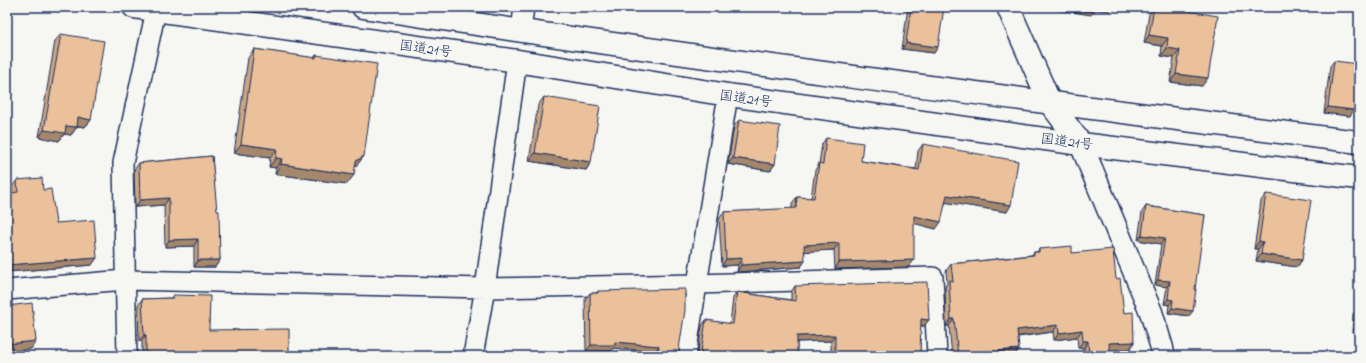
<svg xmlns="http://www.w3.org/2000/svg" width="1366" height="363" viewBox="0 0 1366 363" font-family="'Indie Flower','Klee One',sans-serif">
	<rect width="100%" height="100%" fill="#f6f6f2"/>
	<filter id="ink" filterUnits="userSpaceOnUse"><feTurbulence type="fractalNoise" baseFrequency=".025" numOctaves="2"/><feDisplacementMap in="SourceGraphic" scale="8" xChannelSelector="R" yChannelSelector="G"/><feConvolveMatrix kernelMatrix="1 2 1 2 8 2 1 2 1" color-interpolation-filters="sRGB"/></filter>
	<g filter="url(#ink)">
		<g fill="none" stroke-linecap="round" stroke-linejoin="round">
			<defs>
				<path id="minor" d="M521,31l3,-24
					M7,290l118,-10 360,8 212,-4 236,-7 4,79
					M127,356l-4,-193 33,-153
					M473,356l12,-68 32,-227
					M686,356l11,-72 31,-189"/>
				<path id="tertiary" d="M1008,7l42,96 31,41 70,168 11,36 1,8"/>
				<path id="trunk" d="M134,7l383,54 211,34 353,49 278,34
					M363,7c331,51 664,93 996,135"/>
			</defs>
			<!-- minor casing -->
			<use href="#minor" stroke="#1b2f5e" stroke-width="22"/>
			<!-- tertiary casing -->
			<use href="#tertiary" stroke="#1b2f5e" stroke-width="25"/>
			<!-- trunk casing -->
			<use href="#trunk" stroke="#1b2f5e" stroke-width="25"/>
			<!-- minor -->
			<use href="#minor" stroke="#f6f6f2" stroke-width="19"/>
			<!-- tertiary -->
			<use href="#tertiary" stroke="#f6f6f2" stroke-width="22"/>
			<!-- trunk -->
			<use href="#trunk" stroke="#f6f6f2" stroke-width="22"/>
		</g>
		<!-- wall -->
		<path fill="#caa685" stroke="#1b2f5e" d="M908,7h36l-10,46 -32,-4z
			M1153,7h1l48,79 -32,-4 4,-24 -13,-2 1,-10 -18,-3 5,-29z
			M61,34l30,86 -6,7 -8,-1v1l-6,8 -7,-1 -5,7 -20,-4 16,-96z
			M254,49l60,9 2,-3 48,101 -7,9 -2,1 -8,18 -72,-10 1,-6 -7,-1 1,-9 -36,-5 14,-95z
			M1334,61l16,55 -26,-3 6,-47z
			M544,97l47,65 -5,8 -57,-9 9,-56z
			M739,120l36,44 -5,7 -42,-7 6,-38z
			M826,138l35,23 55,8 2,-18 5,-7 84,68 -61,-10 -10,27 -22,-6 -5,44 -74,2 -1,-19 -29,1 -4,16 -64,5 1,-7 -16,1 -3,-47 5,-7 68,-3v-6l5,-6 14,1 4,-28 4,-6 3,-20z
			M212,156l8,104 -5,7h-21v-21l-29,1 -1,-42 -29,2 -1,-37 5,-7z
			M17,180l26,10 13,33 36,42 -85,7v-78l5,-1 -1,-5z
			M1266,194l36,66 -5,7 -41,-6 2,-12h-4l7,-48z
			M1146,206l59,9 -16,101 -21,-3 1,-8 -5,-1 3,-17 -12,-2 6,-41 -23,-4 4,-28z
			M1039,249l33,4 44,26 8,34 10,29 -4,7h-21l1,7h-26v-8h-6l-1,-11 -23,3 -1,-8 -35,5 1,12 -5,7h-62l-3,-30h-3l-1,-39 2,-4 -1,-12 5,-7 80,-9 3,-3h3z
			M795,286l129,40h-4v30h-89v-15l-34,1v14h-100l5,-30 4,-6 24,4 3,-26 4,-6 54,8v-8z
			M598,291l81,58 1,5 1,2h-27l1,-4 -42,-4 -2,3h-25l-1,-52 5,-6h6z
			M173,295l36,35 80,26h-147v-15h-3l-1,-36 4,-6 29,-1z
			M1359,306v50h-4l4,-24h-7l1,-18z"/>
		<!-- shaded-wall -->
		<path fill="#a4876c" stroke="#1b2f5e" d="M1039,7h36l20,3 -4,5z
			M1094,7h19l-3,4 -17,-1z
			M1149,35l19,3 -6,8 -18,-3z
			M906,43l32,4 -4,6 -32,-4z
			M1167,48l13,2 -6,8 -13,-2z
			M1176,74l32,4 -6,8 -32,-4z
			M1328,107l26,3 -4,6 -26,-3z
			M78,117l13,3 -6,7 -12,-2z
			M66,126l11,1 -6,8 -7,-1 -5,7 -20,-4 5,-7z
			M241,144l36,5 -7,9 -36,-5z
			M535,153l56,9 -5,8 -57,-9z
			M364,156l-7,9 -8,5 7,-9z
			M276,158l6,1 -6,9 -7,-1z
			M733,158l42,6 -5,7 -42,-7z
			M281,164l73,11 -7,9 -72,-10z
			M947,195l64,10 -4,7 -64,-10z
			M169,198l-5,7 -29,2 5,-7z
			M914,216l27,6 -5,7 -27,-7z
			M1142,235l23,3 -4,6 -23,-4z
			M198,239l-4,7 -29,1 4,-7z
			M1259,241l4,1 -5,7h-4z
			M839,243l-5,7 -34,2 4,-7z
			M1261,254l41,6 -5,7 -41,-6z
			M97,258l-5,7 -85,7v-7z
			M742,258l-4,7 -16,1 4,-7z
			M198,260h22l-5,7h-21z
			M914,260l-5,7 -74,2 4,-7z
			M805,261l-4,6 -64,5 4,-7z
			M1158,280l12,1 -3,6 -12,-2z
			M1168,299l5,1 -4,5 -5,-1z
			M1172,308l21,3 -4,5 -21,-3z
			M921,319l8,1 -5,6 -8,-1z
			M951,319h3l-5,7h-3z
			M1357,323l2,1v8h-7z
			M1058,325l-5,7 -40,5 4,-7z
			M1082,330l-5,7 -23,3 5,-7z
			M144,335h2l-4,6h-3z
			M835,335l-4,6 -38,1 4,-6z
			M36,341l-5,8 -24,3v-8z
			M1083,341h5l-4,7h-6z
			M615,342l44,4 -4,6 -42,-4 -2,3h-25l5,-6z
			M1134,342l-4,7 -26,1 5,-7z
			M1019,349l-5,7h-57l1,-1z"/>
		<!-- building -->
		<path fill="#ebc19b" stroke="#1b2f5e" d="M911,7h33l-6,40 -32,-4z
			M1075,7h20v3z
			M1154,7h9l55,9 -10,62 -32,-4 4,-24 -13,-2 1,-10 -19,-3z
			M61,34l43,7 -13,79 -13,-3 -1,10 -11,-1 -1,7 -21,-3z
			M254,49l62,9v-3l61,9 -13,92 -8,5 -2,14 -73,-11 1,-5 -6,-1 1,-9 -36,-5z
			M1334,61l25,3v10l-5,36 -26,-3z
			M544,97l56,9 -9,56 -56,-9z
			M739,120l41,6 -5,38 -42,-6z
			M826,138l37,5 -2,18 58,9 4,-26 95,17 -7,44 -64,-10 -6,27 -27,-6v44l-75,2v-19l-35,2 1,16 -64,4 1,-7 -16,1 -2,-47 72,-4 1,-11 17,1 5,-35 4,1z
			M212,156l5,55h2l1,49h-22v-21l-29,1v-42l-29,2 -1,-37z
			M42,178l1,12 8,-1 5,34 38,-3 3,38 -90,7v-71l11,-2 -1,-12z
			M1266,194l45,6 -9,60 -41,-6 2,-12 -4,-1z
			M1146,206l59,9 -10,74h1l-3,22 -21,-3 1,-8 -5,-1 2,-18 -12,-1 7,-42 -23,-3z
			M1072,246v7l41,-4 3,30 4,-1 4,35 9,-1 1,30 -25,1 1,13h-21l-1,-15h-5l-1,-11 -23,3 -1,-8 -41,5 2,19 -61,6 -4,-36h-3l-2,-39 4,1 -2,-17 83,-9v-3h5v-3z
			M927,282l2,38 -8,-1 -1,37h-85v-21l-38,1v20h-98l2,-4 5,-32 27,4 4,-32 59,9 -1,-15z
			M685,289v21l-6,39 1,5 1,2h-23l1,-10 -44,-4v3h-24l-1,-52h8v-2z
			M173,295l37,1 -1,34 80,-1v27h-143v-21h-2l-2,-36 31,-1z
			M32,303l4,38 -29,3v-38z
			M1359,307v17l-2,-1z"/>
	</g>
	<g text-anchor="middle" stroke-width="3" stroke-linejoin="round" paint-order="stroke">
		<!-- street labels -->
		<g font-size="14" fill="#1b2f5e" stroke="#f6f6f2">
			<text transform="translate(426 48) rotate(8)" y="5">国道21号</text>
			<text transform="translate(746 98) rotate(8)" y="5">国道21号</text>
			<text transform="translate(1067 141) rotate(7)" y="5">国道21号</text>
		</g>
	</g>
	<!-- margin -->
	<rect width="1366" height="363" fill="none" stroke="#f6f6f2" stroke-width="24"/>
	<rect x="12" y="12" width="1342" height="339" fill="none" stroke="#1b2f5e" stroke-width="1.5" filter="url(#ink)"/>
</svg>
